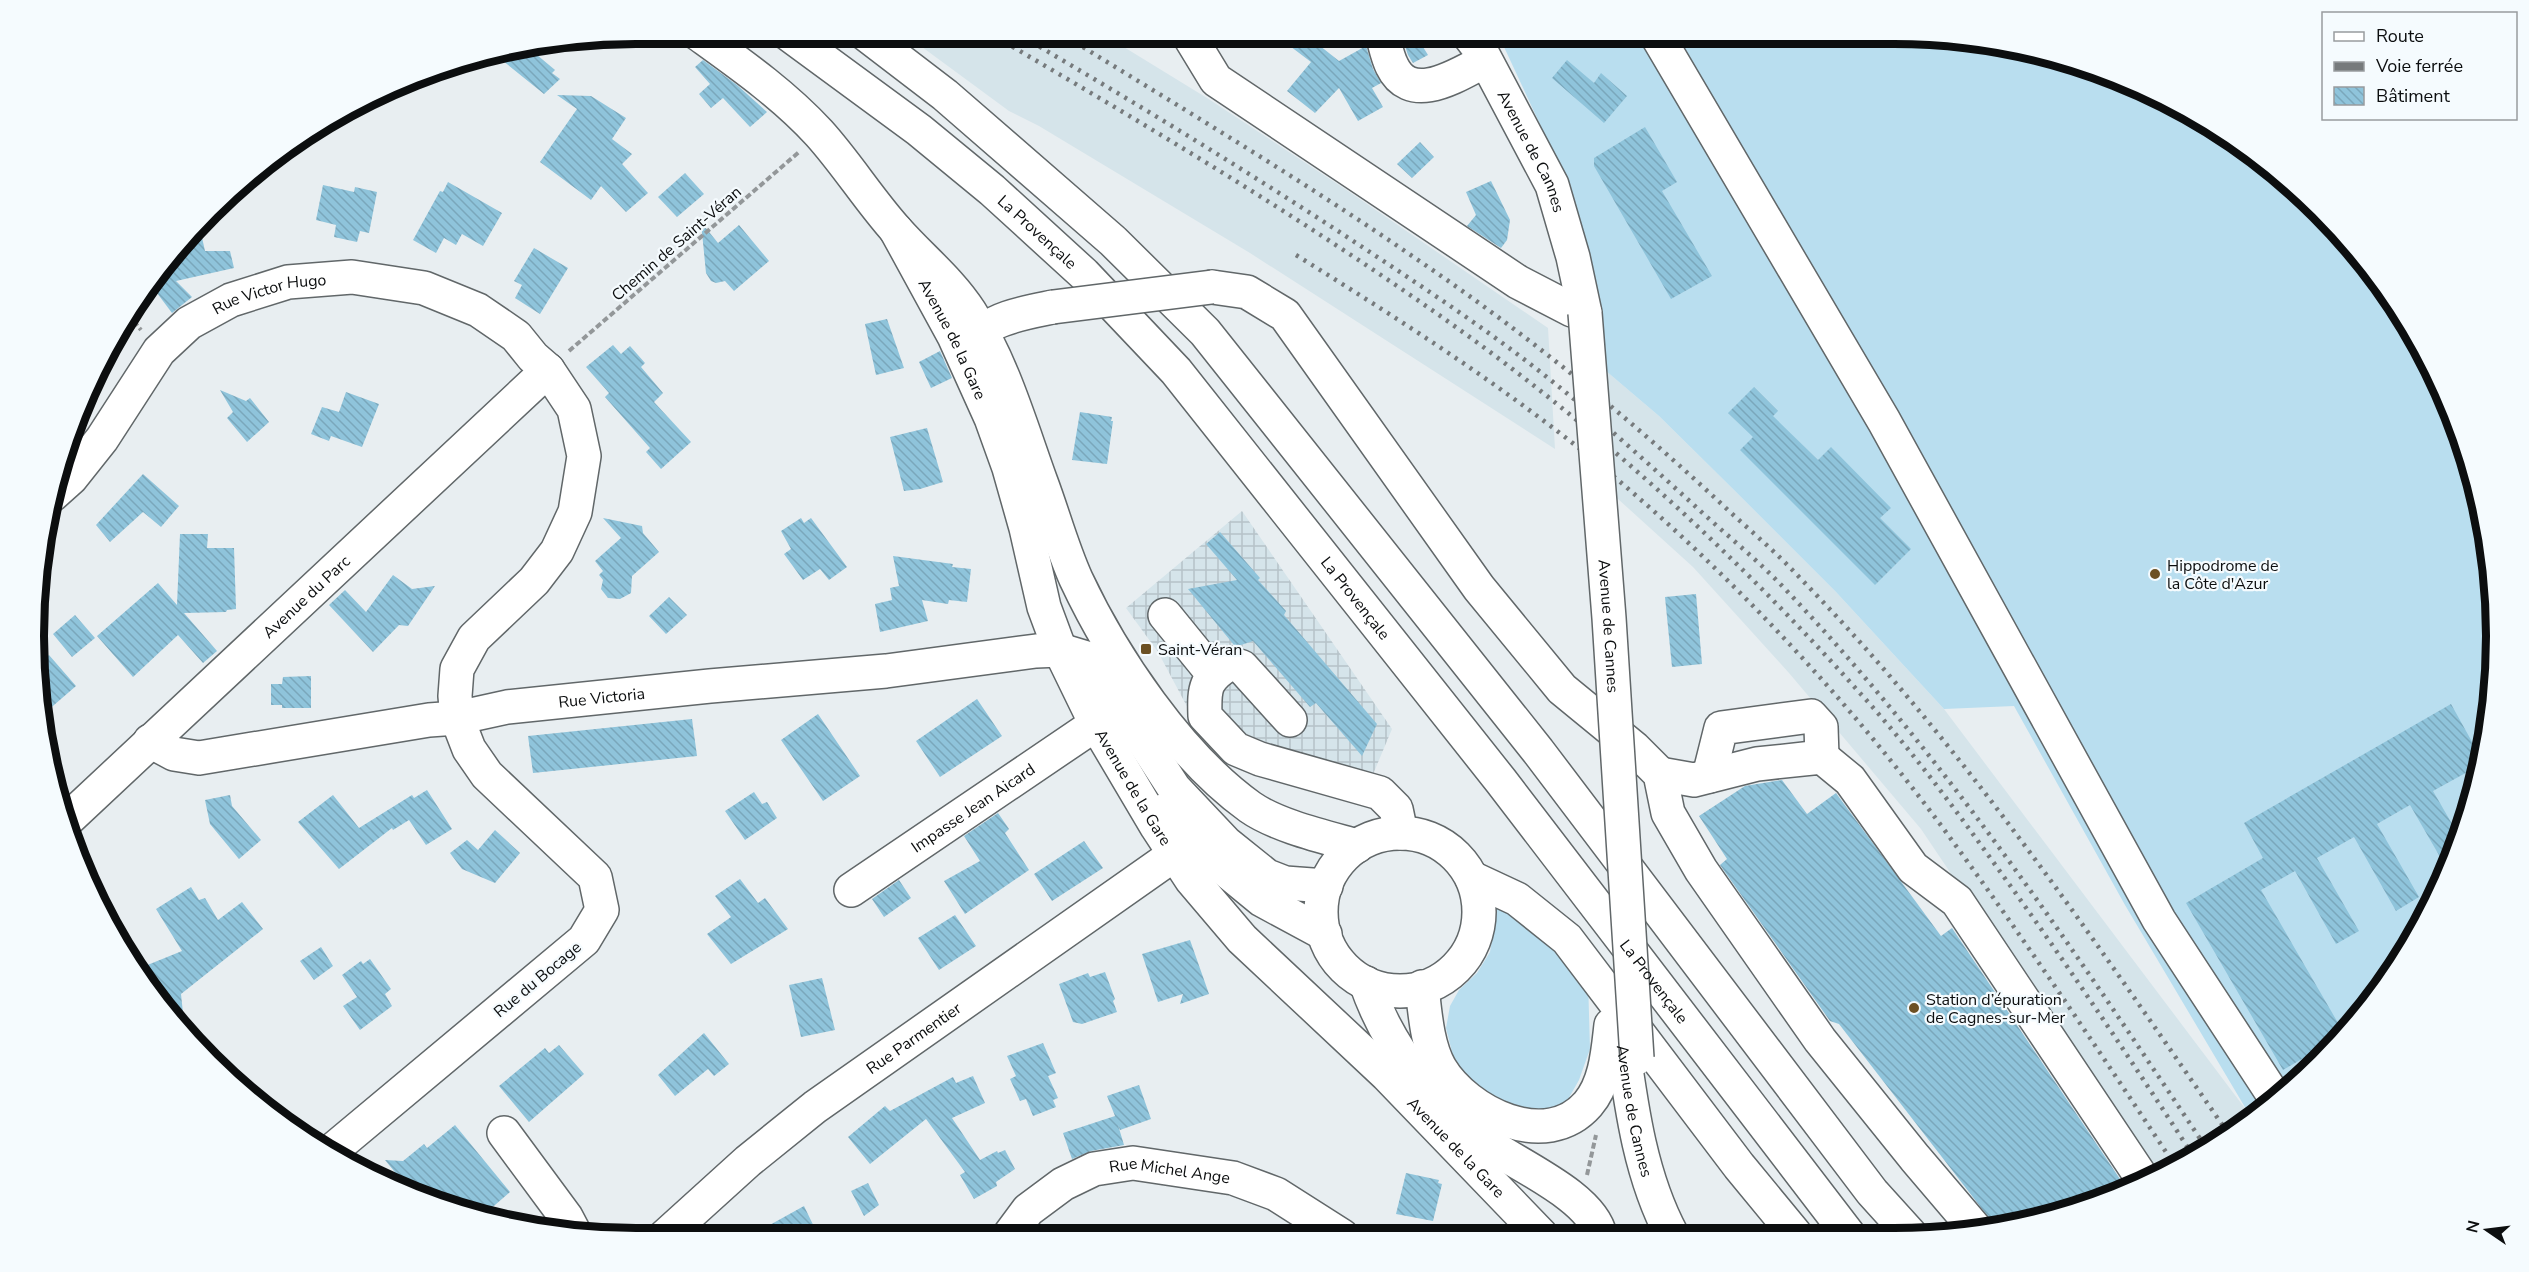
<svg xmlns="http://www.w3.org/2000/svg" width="2529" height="1272" viewBox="0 0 2529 1272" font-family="'Nunito Sans',sans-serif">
	<defs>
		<pattern id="industrial-grid" width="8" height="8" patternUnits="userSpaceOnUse" patternTransform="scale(1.5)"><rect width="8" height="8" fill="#d5e4ea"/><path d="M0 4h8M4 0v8" fill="none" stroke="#b6c2c8"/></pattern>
		<pattern id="building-back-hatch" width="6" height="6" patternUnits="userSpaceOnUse" patternTransform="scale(1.5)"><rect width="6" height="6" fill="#8fc4db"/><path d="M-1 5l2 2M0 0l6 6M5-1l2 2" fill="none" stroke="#7aa7bb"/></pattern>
	</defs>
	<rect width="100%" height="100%" fill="#e8eef1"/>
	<!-- built -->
	<path fill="#d5e4ea" d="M903,33h198l106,65 141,93 200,137 7,121 -305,-196 -211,-127 -30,-15z
		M1599,365l60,51 73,72 104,104 108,117 309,410 -99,57 -233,-347 -132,-156 -96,-106 -86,-78z"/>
	<!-- industrial -->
	<path fill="url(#industrial-grid)" d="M1242,511l150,218 -31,74 -121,-33 -49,-56 -33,-62 -32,-44z"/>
	<!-- grass -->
	<path fill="#b9deef" d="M1498,34h434l117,19 110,42 101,62 86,81 69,96 49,108 27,115 4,118 -19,117 -42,110 -87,131 -87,82 -7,4 -4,-5 -124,-209 -111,-199 -70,3 -108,-117 -104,-104 -73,-72 -60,-51 -36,-191z
		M1500,904l20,11 68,64 2,70 -11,31 -13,23 -24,8 -25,1 -46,-29 -18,-27 -7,-28 4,-22 9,-16 18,-17 13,-21 7,-44z"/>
	<!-- building -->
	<path fill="url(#building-back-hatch)" d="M1274,34h31l34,27 27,-15 7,23 8,14 -9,5 11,19 -25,14 -19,-33 -24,25 -28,-22 24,-29z
		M1401,34h14l13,21 -15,8 -5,-8z
		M524,44l31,26 -3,3 8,6 -16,15 -52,-42z
		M703,60l34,25 30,27 -17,15 -27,-29 -12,10 -12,-14 11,-10 -15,-17z
		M1567,60l27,23 7,-10 26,23 -23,27 -52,-45z
		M557,95l34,1 35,22 -14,21 20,15 -10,10 26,29 -22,19 -25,-26 -10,14 -51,-38 37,-53z
		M1645,127l32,55 -15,9 50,85 -41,23 -77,-133v-8z
		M1420,142l14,15 -22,21 -15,-14z
		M685,173l19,21 -27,23 -19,-20z
		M1491,181l19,39 -3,20 -6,8 -34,-22 9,-11 -10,-23z
		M448,182l54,31 -19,33 -21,-12 -6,11 -12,-7 -8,15 -23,-13 27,-49 3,1z
		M323,185l31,7 1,-5 22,5 -8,41 -9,-2 -3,11 -23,-5 2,-12 -20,-5z
		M701,222l17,21 21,-18 30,36 -35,30 -9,-10 -9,2 -5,-2 -5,-8z
		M199,224l6,27h25l4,17 -58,13 16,16 -20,16 -15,-20h-13l38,-54z
		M534,248l34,20 -28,46 -25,-16 7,-13 -8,-4z
		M887,319l17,49 -28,7 -11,-51z
		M613,345l8,9 9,-8 15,17 -4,4 22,26 -9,9 37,40 -30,27 -15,-17 4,-4 -45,-51 4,-4 -23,-26z
		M940,351l12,27 -21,10 -12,-26z
		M1754,387l24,24 -5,5 45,44 13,-13 60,61 -11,10 31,31 -36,36 -135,-135 13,-13 -25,-24z
		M220,390l26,11 4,-3 19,24 -22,20 -20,-24 6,-6z
		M346,392l33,12 -17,43 -31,-11 -2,5 -18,-7 11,-27 17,5z
		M1080,412l32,5 -1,4h2l-6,43 -35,-4z
		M927,428l16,54 -23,7 -16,2 -14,-54z
		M143,474l36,32 -18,21 -18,-15 -33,30 -14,-17z
		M603,518l39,8 1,7 16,19 -27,24 -1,17 -11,6 -12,-1 -7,-9 2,-9 -4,-5 4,-4 -8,-10 26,-23z
		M801,518l3,5 7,-5 36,49 -18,13 -9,-11 -17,11 -19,-26 7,-5 -10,-18z
		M1220,532l40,46 -2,2 28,31 -2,4 93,109 -15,32 -46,-53 -6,4 -57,-66 -15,5 -4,-1 -46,-56 49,-9 -31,-36z
		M180,534h28l-1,14h27l2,61 -9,1 -1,2 -42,1 33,38 -14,12 -25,-28 -45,42 -36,-41 61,-53 19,22z
		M893,556l60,8 -1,3 19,2 -4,33 -18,-2 -1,4 -26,-4 6,21 -48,11 -5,-28 17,-4 -2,-12 9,-2z
		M393,575l19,14 23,-3 -27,40 -9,-1 -26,27 -44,-47 16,-15 21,22z
		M1696,594l6,70 -30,3 -7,-70z
		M669,597l18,18 -21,19 -17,-18z
		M75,615l20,23 -23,19 -19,-23z
		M49,655l27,31 -37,32 -2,-52z
		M311,676v32h-29v-3h-11v-21h11l1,-7z
		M977,699l25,37 -62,41 -24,-36z
		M2451,704l30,54 -1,7 -47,26 26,45 -12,33 -37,-64 -33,19 42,73 -23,14 -42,-74 -37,21 42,73 -23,13 -41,-73 -34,19 84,145 -20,19 -4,-6 -38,22 -97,-167 77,-45 -19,-35z
		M818,714l42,62 -37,25 -42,-61z
		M692,719l5,37 -164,17 -5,-37z
		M1782,780l25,34 29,-21 105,143 11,-8 176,263 -132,36 -157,-203 -9,-3 -110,-156 7,-6 -28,-43 46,-30z
		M427,790l25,39 -26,16 -17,-25 -16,10 -1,-2 -53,41 -41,-47 35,-27 26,33 53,-33 2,3z
		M754,792l8,12 5,-2 10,16 -32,22 -20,-29z
		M230,795l2,11 29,34 -22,19 -29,-35 -5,-24z
		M998,813l11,16 -4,4 24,37 -64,44 -21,-33 36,-20 -16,-25z
		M495,830l25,23 -25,30 -33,-14 -12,-16 17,-13 11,10z
		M1084,841l19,27 -51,33 -18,-27z
		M740,879l18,24 7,-5 23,31 -57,35 -24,-30 24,-17 -16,-21z
		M899,880l12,18 -27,19 -12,-18z
		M191,887l8,13 6,-2 13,22 24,-18 21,27 -82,65 4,38 -40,-66 37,-15 -26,-42z
		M955,915l21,31 -37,24 -21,-32z
		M1190,940l19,54 -29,10 3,-10 -25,8 -16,-48z
		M321,947l12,19 -19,14 -14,-19z
		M370,959l21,30 -6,5 7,12 -32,24 -17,-24 14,-9 -15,-22 19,-14 2,3z
		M1105,972l10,27 -2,2 4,11 -35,12 -9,-2 -14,-38 29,-11 2,4z
		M822,978l13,52 -34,7 -12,-52z
		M704,1033l25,31 -15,12 -6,-7 -33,27 -17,-21z
		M1043,1043l13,30 -8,3 10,22 -5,2 3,7 -23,9 -7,-17 -6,2 -10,-22 6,-3 -9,-20z
		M559,1045l25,29 -55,48 -30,-36 46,-38 4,5z
		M973,1076l12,27 -33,15 28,42 17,-9 1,2 7,-3 10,19 -19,13 1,4 -23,13 -14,-24 5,-3 -39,-53 -56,45 -22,-27 37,-31 5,5 63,-34 3,6z
		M1139,1085l12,34 -31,11 -2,-5 6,20 -33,6 -19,8 -9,-26 52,-17 -8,-20z
		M455,1125l55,67 -30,26 -68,-25 -27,-33 18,1 21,-17 3,4z
		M1406,1173l33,7 -1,3 4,1 -9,37 -37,-7z
		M868,1183l11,22 -15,11 -13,-25z
		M804,1206l15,31h-71z"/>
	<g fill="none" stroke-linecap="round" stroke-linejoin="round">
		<defs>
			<g id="minor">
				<path d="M1188,34l28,46 302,202 54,28"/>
				<path d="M1382,34c3,10 5,22 10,32 17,36 57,14 83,0"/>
				<path d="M1656,34l228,387 275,499 117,179"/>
				<path d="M1212,287l35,5 38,23 194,273 83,101 72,59 26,26 8,39 33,57 119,170 95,118 63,74"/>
				<path d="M980,360c-1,-7 -3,-17 0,-23 8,-19 54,-26 73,-30"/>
				<path id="s1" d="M52,495l19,-17 31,-39 57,-88 30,-28 42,-23 57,-18 64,-5 72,11 54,22 38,26 17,21 15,13 26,39 10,47 -9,56 -18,39 -23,30 -60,57 -17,31 -2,27 2,22 12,31 18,26 108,102 7,33 -18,30 -255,213"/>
				<path d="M1165,615l48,59"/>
				<path d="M1290,720l-48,-53 -12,-4c-25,16 -26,24 -25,53l31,33 24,10 120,34 16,16 5,24"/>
				<path id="s2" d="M150,741l24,13 25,4 230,-38 28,-2 50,-11 203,-21 176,-15 150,-20 24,-1 30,9 84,129 52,55 41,33 18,7 41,3"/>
				<path d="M1660,774l34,6 63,-16 65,-7 28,23 63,88 44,33 187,280"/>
				<path d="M1709,776l12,-48 90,-12 10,11 1,30"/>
				<path id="s3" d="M65,822l483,-452"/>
				<path id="s4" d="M851,890l245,-166"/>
				<path d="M1366,983c20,58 57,108 104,148 31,28 121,61 130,104"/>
				<path d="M504,1133l62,84 9,17"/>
				<path id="s5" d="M1008,1237l20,-27 35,-26 31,-15 39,-6 100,15 43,16 66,42"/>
				<path id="s6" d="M663,1238l85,-77 67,-54 360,-253"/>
			</g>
			<g id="major">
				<path d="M697,33c43,31 86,61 122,100 28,31 50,67 78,98 24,27 53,50 73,81 33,52 50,112 71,170 12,32 21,66 35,97 37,79 103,177 174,228 27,19 75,30 107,39"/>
				<path id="s7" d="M1468,34l13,17 71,134 21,72 12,56"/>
				<path id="s8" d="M896,230l58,106 37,82 18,50 17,60 18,79 16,43 36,74 61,103 34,52 51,60 145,136 154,160"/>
				<path d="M1163,811l49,48 50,41 63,34"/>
				<circle cx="1400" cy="912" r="79"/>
				<path d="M1472,878l45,21 50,40 172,227 56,68"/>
				<path d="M1422,987c3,26 5,58 18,81 27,45 106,84 148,36 18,-21 20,-53 23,-79"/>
				<path id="s9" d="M1622,1040c9,65 18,136 50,195"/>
			</g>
			<g id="highway">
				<path id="s10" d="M787,33l132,97 73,60 92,84 92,97 325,410 347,453"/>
				<path d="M864,33l81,62 168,146 92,91 333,419 334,441 38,42"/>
			</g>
		</defs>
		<!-- minor casing -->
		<use href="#minor" stroke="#616769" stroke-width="36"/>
		<!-- major casing -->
		<use href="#major" stroke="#616769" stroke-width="36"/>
		<!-- highway casing -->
		<use href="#highway" stroke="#616769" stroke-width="36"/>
		<!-- path -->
		<path stroke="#939799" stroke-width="4" stroke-dasharray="6 3" stroke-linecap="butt" d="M128,314l13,16
			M569,351l230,-199
			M1587,1175l9,-40"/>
		<!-- minor -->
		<use href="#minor" stroke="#fff" stroke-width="33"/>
		<!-- major -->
		<use href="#major" stroke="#fff" stroke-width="33"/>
		<!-- highway -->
		<use href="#highway" stroke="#fff" stroke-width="33"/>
		<!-- rail -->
		<path stroke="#767a7c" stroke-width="4.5" stroke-dasharray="3 6" stroke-linecap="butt" d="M989,33c149,87 298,176 440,275 158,110 302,241 430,384 53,58 99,121 145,185 65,90 127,183 188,277
			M1016,33c110,64 218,130 325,200 62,41 125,82 184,127 59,45 115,96 170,146 30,28 63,54 91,84 161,169 290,363 419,556
			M1060,33c120,74 242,147 358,227 110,75 214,160 311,251 24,22 49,43 71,67 163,167 295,363 428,555
			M1296,255c109,68 217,137 316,220 119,100 232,221 325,345 83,112 160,228 237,344"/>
		<defs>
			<path id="minor-bridge" d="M1053,307l159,-20"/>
			<g id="major-bridge">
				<path id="s11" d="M1585,313l24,305 28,440"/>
			</g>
		</defs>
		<!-- minor-bridge casing -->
		<use href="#minor-bridge" stroke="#616769" stroke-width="36" stroke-linecap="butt"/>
		<!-- major-bridge casing -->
		<use href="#major-bridge" stroke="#616769" stroke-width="36" stroke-linecap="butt"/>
		<!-- minor-bridge -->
		<use href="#minor-bridge" stroke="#fff" stroke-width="33"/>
		<!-- major-bridge -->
		<use href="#major-bridge" stroke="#fff" stroke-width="33"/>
	</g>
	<!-- markers -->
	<g fill="#6c5023" stroke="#f5fbfe" stroke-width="2">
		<circle cx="2155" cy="574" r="6"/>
		<rect x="1140" y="643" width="12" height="12" rx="3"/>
		<circle cx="1914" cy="1008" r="6"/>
	</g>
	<g text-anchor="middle" stroke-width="4.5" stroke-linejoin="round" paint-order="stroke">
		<!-- street labels -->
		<g font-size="16" fill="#0c0e0f" stroke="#f5fbfe">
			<text dy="6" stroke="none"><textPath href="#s7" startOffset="134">Avenue de Cannes</textPath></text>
			<text dy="6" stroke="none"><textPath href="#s10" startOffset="320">La Provençale</textPath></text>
			<text transform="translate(676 243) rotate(-41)" y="6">Chemin de Saint-Véran</text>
			<text dy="6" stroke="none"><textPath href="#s1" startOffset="308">Rue Victor Hugo</textPath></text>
			<text dy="6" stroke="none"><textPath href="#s8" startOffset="123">Avenue de la Gare</textPath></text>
			<text dy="6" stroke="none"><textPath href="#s3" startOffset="330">Avenue du Parc</textPath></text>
			<text dy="6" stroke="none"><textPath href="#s10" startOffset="806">La Provençale</textPath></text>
			<text dy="6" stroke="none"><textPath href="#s11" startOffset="314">Avenue de Cannes</textPath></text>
			<text dy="6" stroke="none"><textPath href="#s2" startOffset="460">Rue Victoria</textPath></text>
			<text dy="6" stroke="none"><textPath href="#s8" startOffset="609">Avenue de la Gare</textPath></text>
			<text dy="6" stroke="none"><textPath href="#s4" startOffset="147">Impasse Jean Aicard</textPath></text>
			<text transform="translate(537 979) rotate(-40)" y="6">Rue du Bocage</text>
			<text dy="6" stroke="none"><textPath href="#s10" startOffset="1292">La Provençale</textPath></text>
			<text dy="6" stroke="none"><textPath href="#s6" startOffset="321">Rue Parmentier</textPath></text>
			<text dy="6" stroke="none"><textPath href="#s9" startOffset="72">Avenue de Cannes</textPath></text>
			<text dy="6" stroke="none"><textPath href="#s8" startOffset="1095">Avenue de la Gare</textPath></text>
			<text dy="6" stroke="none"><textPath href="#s5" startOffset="188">Rue Michel Ange</textPath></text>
		</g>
		<!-- poi labels -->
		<g font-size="16" fill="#0c0e0f" stroke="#f5fbfe" text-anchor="start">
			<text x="2167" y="571">Hippodrome de<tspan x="2167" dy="18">la Côte d'Azur</tspan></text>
			<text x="1158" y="655">Saint-Véran</text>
			<text x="1926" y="1005">Station d’épuration<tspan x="1926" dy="18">de Cagnes-sur-Mer</tspan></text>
		</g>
	</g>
	<!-- crop -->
	<path d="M0 0H2529V1272H0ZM636 44H1894A592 592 0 0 1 2486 636V636A592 592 0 0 1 1894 1228H636A592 592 0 0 1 44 636V636A592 592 0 0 1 636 44Z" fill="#f5fbfe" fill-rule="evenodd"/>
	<path fill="none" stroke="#0c0e0f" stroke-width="8" d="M636 44H1894A592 592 0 0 1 2486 636V636A592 592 0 0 1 1894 1228H636A592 592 0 0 1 44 636V636A592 592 0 0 1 636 44Z"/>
	<!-- legend -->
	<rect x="2322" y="12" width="195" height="108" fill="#f5fbfe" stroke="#989c9e" stroke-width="1.5"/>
	<rect x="2334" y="32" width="30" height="9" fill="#ffffff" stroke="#989c9e" stroke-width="1.5"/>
	<text x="2376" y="42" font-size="18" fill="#0c0e0f">Route</text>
	<rect x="2334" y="62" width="30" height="9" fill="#767a7c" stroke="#989c9e" stroke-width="1.5"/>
	<text x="2376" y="72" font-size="18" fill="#0c0e0f">Voie ferrée</text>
	<rect x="2334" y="87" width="30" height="18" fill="url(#building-back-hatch)" stroke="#989c9e" stroke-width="1.5"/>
	<text x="2376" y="102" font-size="18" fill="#0c0e0f">Bâtiment</text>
	<!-- north arrow -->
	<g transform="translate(2487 1230) rotate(284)" stroke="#f5fbfe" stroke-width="4.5" paint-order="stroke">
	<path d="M0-4.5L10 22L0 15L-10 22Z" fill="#0c0e0f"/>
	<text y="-9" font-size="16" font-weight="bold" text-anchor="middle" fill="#0c0e0f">N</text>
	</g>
</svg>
